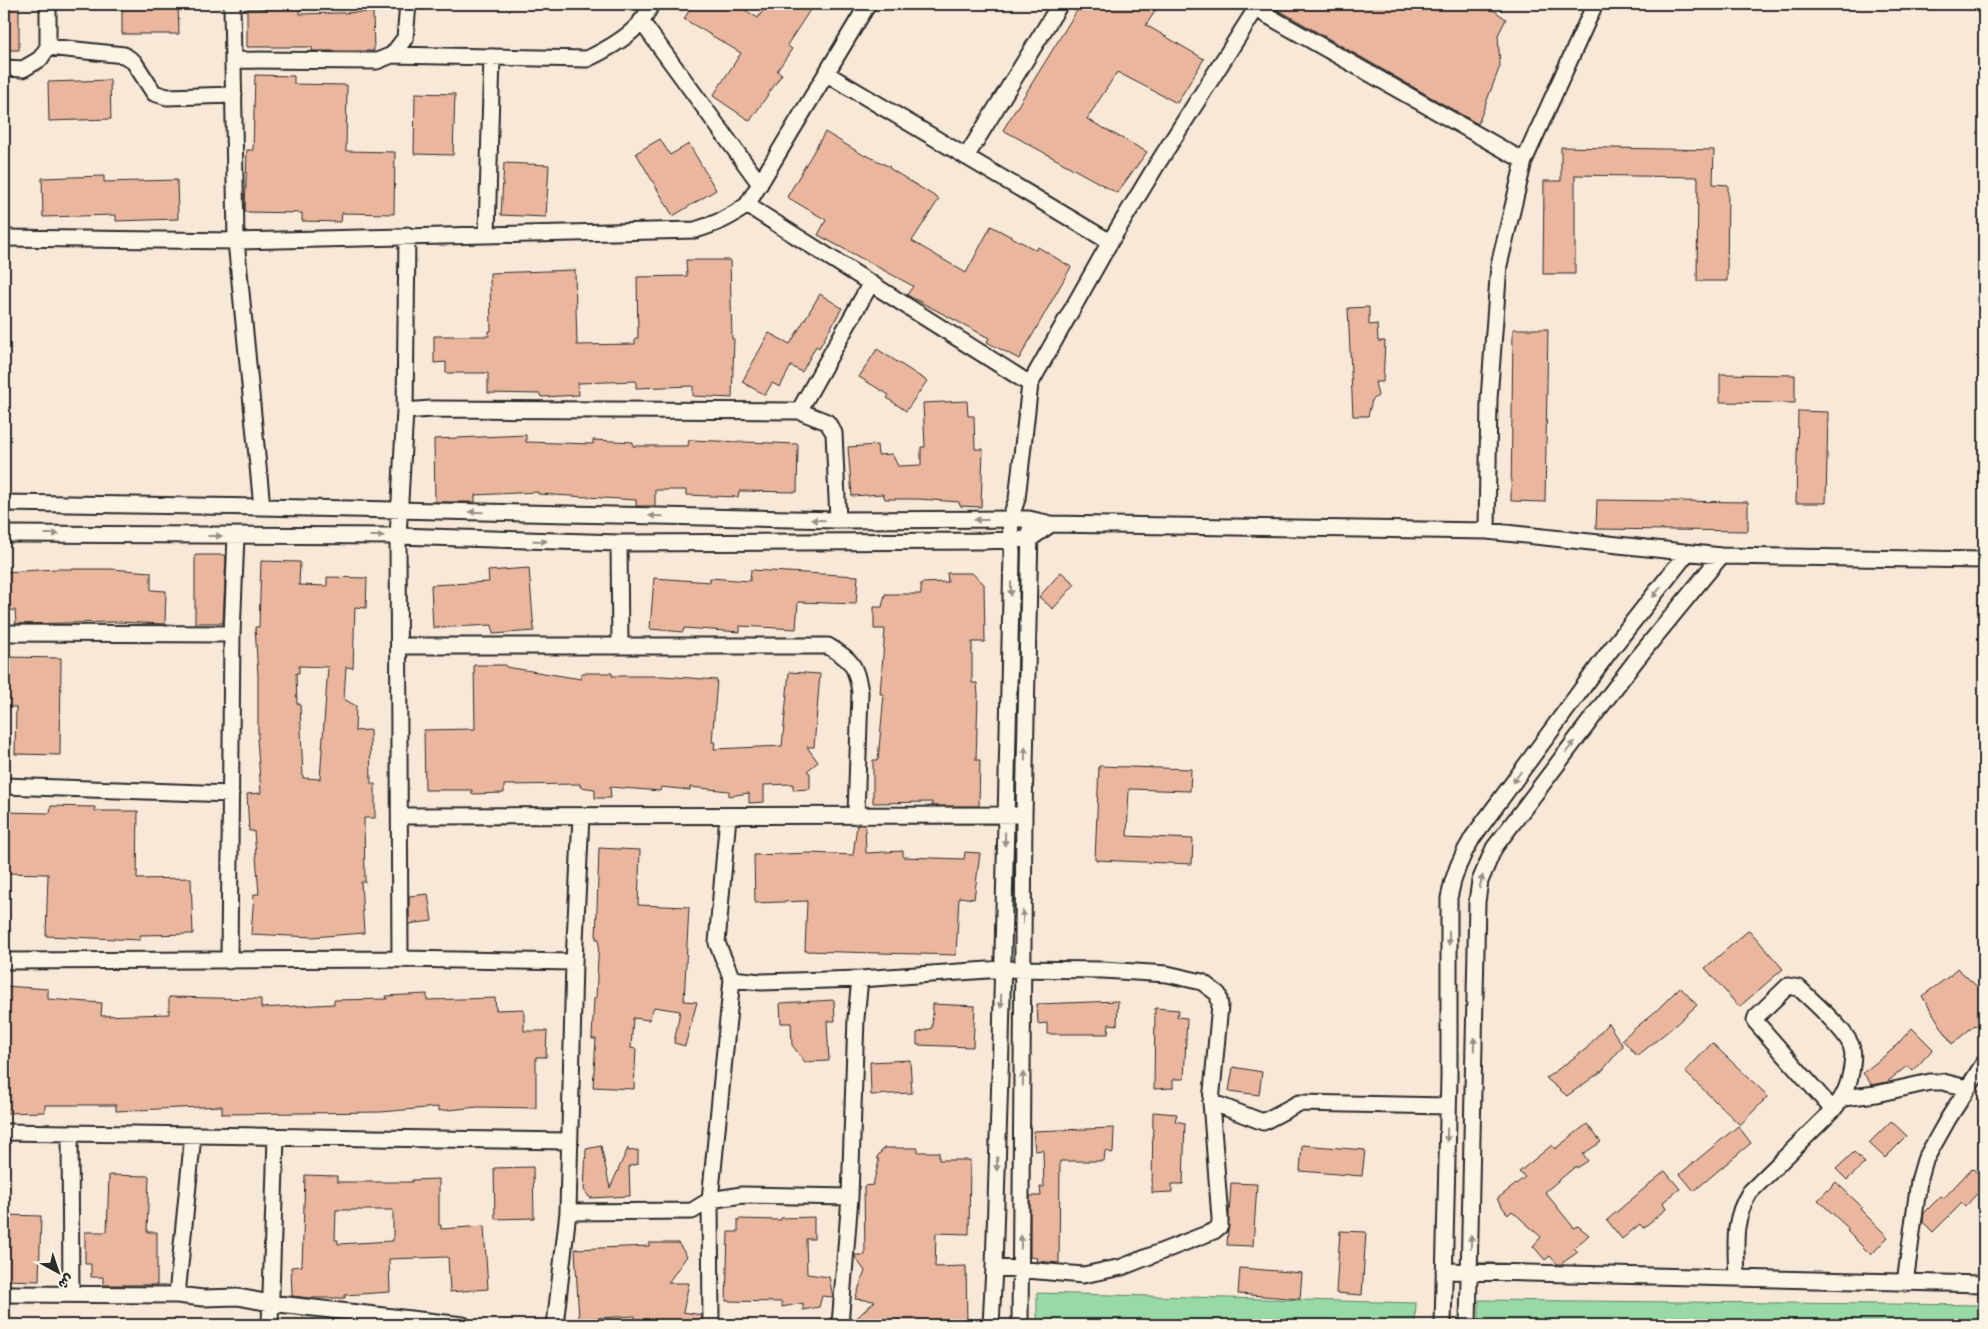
<svg xmlns="http://www.w3.org/2000/svg" width="1988" height="1329" viewBox="0 0 1988 1329" font-family="'Comic Neue','Playpen Sans Arabic',sans-serif">
	<rect width="100%" height="100%" fill="#f8e8d7"/>
	<filter id="ink" filterUnits="userSpaceOnUse"><feTurbulence type="fractalNoise" baseFrequency=".02" numOctaves="2"/><feDisplacementMap in="SourceGraphic" scale="10" xChannelSelector="R" yChannelSelector="G"/><feConvolveMatrix kernelMatrix="1 2 1 2 8 2 1 2 1" color-interpolation-filters="sRGB"/></filter>
	<g filter="url(#ink)">
		<!-- green -->
		<path fill="#98daa5" stroke="#628268" d="M1037,1293l379,10 -1,22h-378z
			M1479,1300l505,5v20h-505z"/>
		<!-- building -->
		<path fill="#eab69d" stroke="#2b2b2b" fill-rule="evenodd" d="M4,4h15v46h-15z
			M122,4h56l1,30h-57z
			M693,4h42l23,14 9,-14h47l-27,41 5,4 -15,22 5,3 -32,47 -37,-25 28,-43 -57,-34z
			M1081,4h79l-14,21 58,34 -27,44 -60,-31 -30,47 60,33 -30,41 -114,-63z
			M1268,4h217l21,15 -8,16 2,31 -22,58z
			M300,8v6l73,-2 1,39h-62v-4h-65v-38z
			M255,75l39,1v8l53,1 -1,66 49,1 -1,62 -52,-1 -1,9 -39,-1v-8l-57,-1 2,-62h6z
			M110,80l1,39 -62,2 -1,-39z
			M415,93l40,1 -2,61 -39,-1z
			M825,132l40,24 1,-1 24,12 -1,1 50,31 -27,42 54,32 25,-47 45,24 2,-3 33,20 -52,92 -32,-17 2,-4 -82,-43 6,-9 -95,-51 8,-15 -39,-23z
			M660,139l10,16 19,-11 27,46 -43,26 -37,-63z
			M1561,147l153,3 -1,34 15,1 -1,96h-30l1,-104 -123,-2v99h-32l1,-93h17z
			M504,163l45,2 -3,52 -45,-2z
			M104,176v6l73,-2 1,39 -62,2v-6l-73,2 -1,-39z
			M686,260h44l2,79h2l-2,59 -39,-2v-10l-57,2v-7l-58,2 1,12 -38,2 -1,-3 -52,-1v-20h-42v-11l-12,1v-27h55v-5h2l-1,-58 85,-3 2,75 58,-1v-6h3l-1,-61 50,-1z
			M820,294l22,14 -23,40 -3,-2 -14,26 -11,-6 -11,21 -8,-4 -7,12 -23,-13 27,-49 21,11z
			M1369,307v18l8,-1 1,17h7l-2,41h-8l3,14 -6,4 -4,16h-15l-5,-108z
			M1513,329h35l-3,173 -34,-1z
			M877,349l50,32 -21,30 -19,-13 2,-3 -30,-18z
			M1720,374l75,1v28l-75,-1z
			M967,401l1,15h6l1,33h8l-2,58 -21,-1 -1,-4 -40,-3h-34l-2,-5 -31,2 -4,-49 29,-2 1,10 14,-1 6,12 23,-1v-18h4l-2,-44z
			M1798,411l30,1 -2,91h-30z
			M526,435v7l67,2v-4l40,2v4h55l1,-6 109,4 -1,48 -58,-1 -1,6 -52,-2v-5h-31v16h-19v-6l-98,-6v-2l-63,3v7h-40l-1,-63z
			M1597,500l151,2v29l-152,-2z
			M195,555h31l-3,68h-28z
			M261,561l39,1 -1,23 28,1v-9l40,1 -1,30 -11,-1 -2,61 -7,-1 -2,32 12,7 -1,25 15,-1 1,54h4v34h-11l1,64h-4l3,51 -52,4 -61,-3 3,-40h5l-5,-63h-5l-2,-37 14,-1 -4,-54h1v-64l-3,-48h4zM299,666l29,1 -8,112 -17,-1 -3,-74h-3l-1,-31h3z
			M529,568l5,63 -41,3 -1,-9 -59,3 -2,-43 58,-3 -1,-11z
			M57,569h54l40,3v18l15,1 -1,33 -48,-2 -101,2 -1,-14 -11,1v-39z
			M751,570l107,6 -2,28 -58,-2 -2,27 -56,-3v6l-56,-4 -1,4 -33,-3 4,-51 56,4v-4l40,3z
			M1061,572l14,12 -22,25 -14,-12z
			M947,573h25l12,11 1,58h-13v41h5l1,12 -2,65h4l-1,46h-47v-4l-59,1v-43h5l6,-66h-4l5,-65h-11v-22h8l3,-13h36v-11l27,-1z
			M4,657l57,1 -1,97 -45,-1 1,-47h-12z
			M474,665h32v2l75,12v-6h31v3h51l54,4 -5,62h3l-1,7 68,-3 7,-74 31,2 -6,73h-7l11,15 -11,9 3,2v16l-17,1v-6l-29,1v17l-15,1v-10l-20,3v-5l-39,-4v3l-29,-3 -1,4 -50,-4 1,11h-16v-9l-15,-2v-3l-76,1v8l-32,1v-4h-47l-1,-60 51,-1z
			M1099,766l92,3 -1,22 -61,-2 -2,47 66,3 -1,25 -97,-4z
			M51,806l44,1v4h43l-1,68 54,-1 2,56 -53,1v5l-94,-4 2,-62 -44,-1v-61l46,1z
			M857,825h8l1,28 37,-2v6l61,2 1,-7 15,1 -6,46 -15,-2 -3,58 -151,-4 2,-50 -52,2 -1,-48 57,-2 42,2z
			M599,848l41,2 -2,55 51,2 -5,94 13,1 -12,44 -11,-3 6,-32 -26,-4 -5,13 -16,-2 -2,30 5,1 -2,40 -41,-2 3,-48h-4l2,-41h2l3,-59h-3z
			M428,894l4,27 -23,3v-28z
			M1749,930l34,39 -44,38 -34,-39z
			M1957,968l27,25v27l-7,7 -2,-2 -23,19 -30,-48 29,-21z
			M4,986l44,3v10l54,4 -1,13 68,-2v-17l92,2v9l73,-4v-4l53,-1 -1,-3 41,-2v6l68,-2 1,12 28,-1v22h23l-1,26h-10v51l-58,-1 -40,4v-4l-57,5 -159,2v-8l-106,5v-6h-71v7l-41,1z
			M1680,987l17,18 -25,23 -35,28 -15,-17 34,-28z
			M834,1000l1,21h-8l2,40 -24,1 -13,-17 -1,-22h-10l-1,-20z
			M1118,1001l-1,24 -8,-1 -1,10h-61v-11l-9,1 -1,-20z
			M933,1004l42,2 -2,41 -56,-2v-12l15,-5z
			M1155,1008l24,2 -2,7 10,1 -3,61h-11v9l-19,1z
			M1608,1023l15,23 -21,25 -35,25 -21,-18 40,-29z
			M1912,1028l21,21 -20,22 -6,-5 -20,16 -15,3 -9,-12 29,-23z
			M1712,1043l56,53 -28,29 -55,-53z
			M910,1060l2,33 -41,2 -1,-33z
			M1233,1067l29,5 -3,23 -30,-4z
			M1153,1112l24,2 -2,7 10,2 -2,61h-11v8l-20,1z
			M1891,1121l16,15 -22,22 -16,-15z
			M1587,1124l14,18 -18,12 5,7 -11,7 -1,-2 -31,26 29,36 4,-2 11,9 -15,13 4,4 -17,12h-4l-7,-8 -5,4 -12,-14 8,-9 -29,-26 -4,4 -11,-16 28,-22 -6,-5 33,-27 3,4z
			M1738,1126l13,17 -57,48 -14,-17z
			M1114,1128l-1,25 -8,-2 -1,10h-44l-1,102 -23,-2 1,-3 -7,-1v-61h11l-1,-9h4l-1,-37 -8,1 -2,-20z
			M1302,1145l63,5 -3,26 -62,-5z
			M601,1146l9,42 18,-40v3l10,-1v14l-9,2 1,30 -40,2 -6,-8 2,-41z
			M884,1148h34v4h21v8h31l-1,74 -33,-1 -1,34 31,-1 1,58 -118,1 26,-24 -20,-2 10,-28 -10,-14v-2h10l-1,-69 9,-1 6,-24 -2,-4z
			M1854,1152l11,11 -18,17 -11,-11z
			M533,1167l1,51 -39,1 -1,-51z
			M1972,1168l12,11v7l-19,21 -3,-4 -29,29 -10,-10 1,-9 17,-17 3,2z
			M1665,1171l15,18 -17,13 3,7 -23,19 -3,-4 -18,15 -15,-19z
			M109,1175l40,1 -2,56h10v53h-54v-8h-12v-13h-6v-32h22z
			M305,1175l32,1v6h75v-2l27,-1v46h2v4l43,-3 4,63 -38,3 -2,-35 -59,2 1,33 -45,3v3h-35l-18,-2 -1,-29 11,-1zM336,1210h57v31l-55,3v-4h-3z
			M1836,1182l26,25 -2,2 28,28 -17,18 -24,-24 2,-2 -31,-29z
			M1231,1183l26,1 -4,62 -26,-1z
			M4,1215l37,1 -2,65 -35,-1z
			M814,1217v22h-8l1,35 22,3 4,20 -11,-1 -3,11 -16,3v-7l-21,4v-5l-56,-1 2,-69h10v-13l43,1v-2z
			M1340,1231l26,1 -4,63 -26,-2z
			M649,1243h29l9,13 -19,27h21l-6,29 19,3v10h-67v-9l-56,3 -4,-70 74,-3z
			M1240,1268l62,5 -2,26 -62,-5z"/>
		<g fill="none" stroke-linecap="round" stroke-linejoin="round">
			<defs>
				<path id="minor" d="M232,4l4,237 26,266
					M1256,9l268,152
					M641,21l119,163
					M48,47l76,8 10,7 20,31 13,4 67,-2
					M392,55l13,-17 3,-34
					M233,60l144,1 15,-6 195,4c19,-9 41,-21 55,-38 4,-5 6,-12 10,-17
					M4,68l19,1 17,-10 8,-12v-43
					M827,74l283,168
					M966,157l94,-153
					M747,205l283,179
					M487,234l5,-177
					M4,238l232,3 459,-11c20,-6 35,-12 52,-25l121,-201
					M405,411l26,-2 368,2 28,11 7,11 4,87
					M799,411l72,-128
					M4,503l258,4 576,13 191,-1 22,5 436,7 234,25 263,4
					M1487,531l2,-132 10,-134 25,-104 71,-157
					M4,534l394,2 221,7 363,-2 48,-2 21,-15
					M619,543l1,103
					M4,633l228,1
					M399,646h429c24,14 28,19 32,46l-4,124
					M4,786l227,8
					M400,816l615,-1
					M400,959l-2,-423 7,-125 2,-176
					M4,961l396,-2 174,3
					M229,961l3,-327 4,-98
					M732,979l29,3 99,-3
					M1843,1098l33,-4 54,-12h13l24,6
					M4,1132l565,9
					M70,1133l1,161
					M568,1212l124,-1 18,-11 32,-5 108,2
					M994,1267l89,8 39,-8 92,-36 6,-5v-8l-9,-116
					M1444,1271l540,13
					M1737,1278c-1,-32 -5,-58 13,-86l83,-82c10,-12 15,-22 18,-38 1,-6 3,-16 1,-23 -3,-17 -40,-48 -53,-61l-11,-2 -32,31 -1,4 78,89
					M1905,1283l14,-102 6,-21 23,-41 36,-56
					M4,1294l173,1 26,3 35,-1 32,6 193,22
					M177,1295l16,-160
					M270,1325l6,-188
					M555,1325l13,-113 6,-250 7,-146
					M711,1325l-1,-125 22,-221 -15,-36 11,-127
					M840,1325l10,-128 6,-179 4,-39 142,-10 101,1 64,4 35,8 16,12 2,11 -9,97 52,20 36,-19 148,3
					M991,1325l3,-58 7,-224 11,-490 -2,-34 7,-20 13,-115 80,-142 46,-76 103,-162
					M1020,1325l4,-510 6,-286
					M1443,1325l6,-248v-179c4,-22 12,-42 24,-61l136,-185 78,-99
					M1468,1325l9,-423 3,-21 14,-33 142,-188 85,-104"/>
			</defs>
			<!-- minor casing -->
			<use href="#minor" stroke="#2b2b2b" stroke-width="19"/>
			<!-- minor -->
			<use href="#minor" stroke="#fcf5e5" stroke-width="15"/>
		</g>
		<!-- one-way arrows -->
		<defs><path id="oneway-solid" d="M-6-.8H1V-3.2L6.5 0L1 3.2V.8H-6Z" transform="scale(1.25)"/></defs>
		<g fill="#949088">
			<use href="#oneway-solid" transform="translate(476 512) rotate(-179)"/>
			<use href="#oneway-solid" transform="translate(656 516) rotate(-179)"/>
			<use href="#oneway-solid" transform="translate(818 520) rotate(-179)"/>
			<use href="#oneway-solid" transform="translate(981 520) rotate(180)"/>
			<use href="#oneway-solid" transform="translate(52 534)"/>
			<use href="#oneway-solid" transform="translate(215 536)"/>
			<use href="#oneway-solid" transform="translate(377 536)"/>
			<use href="#oneway-solid" transform="translate(540 541) rotate(2)"/>
			<use href="#oneway-solid" transform="translate(1011 589) rotate(91)"/>
			<use href="#oneway-solid" transform="translate(1657 592) rotate(128)"/>
			<use href="#oneway-solid" transform="translate(1570 747) rotate(-53)"/>
			<use href="#oneway-solid" transform="translate(1025 754) rotate(-89)"/>
			<use href="#oneway-solid" transform="translate(1517 777) rotate(127)"/>
			<use href="#oneway-solid" transform="translate(1005 839) rotate(91)"/>
			<use href="#oneway-solid" transform="translate(1481 882) rotate(-76)"/>
			<use href="#oneway-solid" transform="translate(1023 917) rotate(-90)"/>
			<use href="#oneway-solid" transform="translate(1449 938) rotate(90)"/>
			<use href="#oneway-solid" transform="translate(1001 1001) rotate(91)"/>
			<use href="#oneway-solid" transform="translate(1474 1044) rotate(-89)"/>
			<use href="#oneway-solid" transform="translate(1023 1079) rotate(-89)"/>
			<use href="#oneway-solid" transform="translate(1447 1135) rotate(91)"/>
			<use href="#oneway-solid" transform="translate(997 1164) rotate(92)"/>
			<use href="#oneway-solid" transform="translate(1021 1242) rotate(-89)"/>
			<use href="#oneway-solid" transform="translate(1471 1242) rotate(-89)"/>
		</g>
	</g>
	<!-- margin -->
	<rect width="1988" height="1329" fill="none" stroke="#fcf5e5" stroke-width="20"/>
	<rect x="10" y="10" width="1968" height="1309" fill="none" stroke="#2b2b2b" stroke-width="2" filter="url(#ink)"/>
	<!-- north arrow -->
	<g transform="translate(58 1272) rotate(140)" stroke="#fcf5e5" stroke-width="4" paint-order="stroke">
	<path d="M0-4L9 19L0 12L-9 19Z" fill="#2b2b2b"/>
	<text y="-8" font-size="14" font-weight="bold" text-anchor="middle" fill="#2b2b2b">ش</text>
	</g>
</svg>
